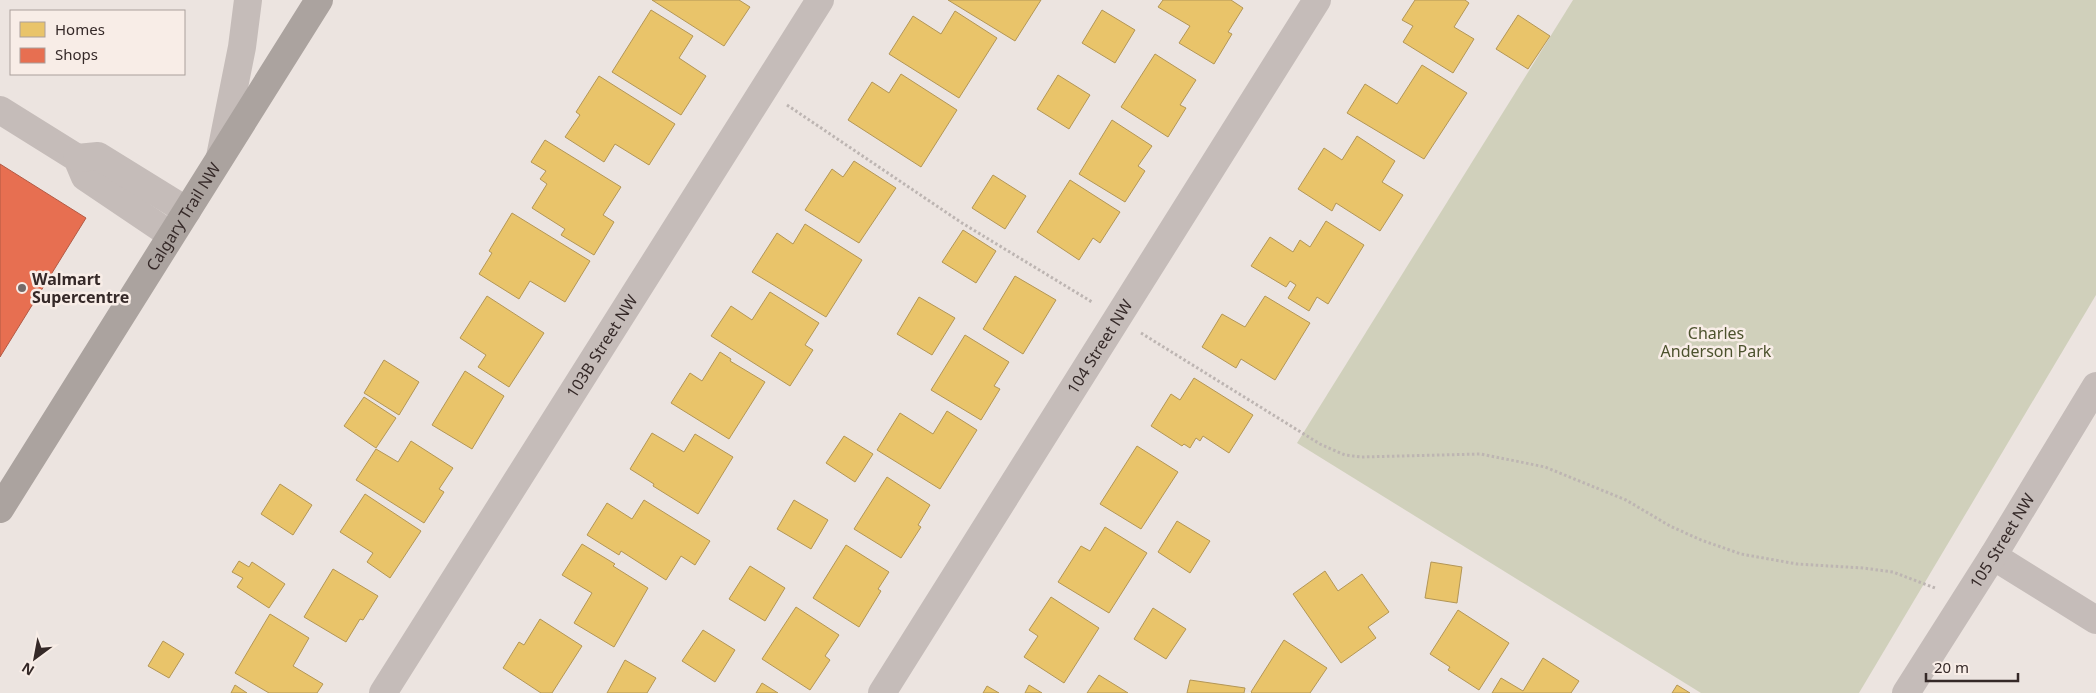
<svg xmlns="http://www.w3.org/2000/svg" width="2096" height="693" viewBox="0 0 2096 693" font-family="'Noto Sans',sans-serif">
	<rect width="100%" height="100%" fill="#ece4e0"/>
	<!-- green -->
	<path fill="#d0d0bb" d="M1573,0h523v295l-237,398h-158l-404,-250z"/>
	<!-- homes -->
	<path fill="#e9c46a" stroke="#b39656" d="M652,0h87l11,7 -26,39z
		M948,0h93l-26,41z
		M1163,0h68l12,8 -15,24 4,2 -18,30 -35,-21 11,-17 -32,-19z
		M1415,0h50l4,3 -15,24 20,12 -21,34 -50,-31 10,-16 -11,-6z
		M651,10l42,26 -14,22 27,18 -25,39 -69,-43z
		M1102,10l33,20 -20,33 -33,-20z
		M955,11l42,27 -38,60 -70,-44 24,-38 28,18z
		M1518,15l32,21 -22,33 -32,-20z
		M1155,54l41,26 -16,25 6,3 -18,29 -47,-30z
		M1422,65l45,28 -43,66 -77,-46 18,-29 32,20z
		M901,74l56,36 -36,57 -73,-47 24,-38 17,11z
		M1058,75l32,20 -21,34 -32,-20z
		M599,76l76,48 -26,41 -34,-21 -11,18 -39,-25 15,-22 -4,-3z
		M1112,120l40,26 -14,20 7,5 -20,31 -46,-28z
		M1357,136l38,25 -13,21 21,13 -23,36 -44,-28 -4,8 -34,-22 26,-41 18,12z
		M545,140l76,47 -18,28 11,7 -20,33 -33,-20 4,-6 -33,-21 15,-24 -7,-5 6,-8 -15,-9z
		M854,161l42,27 -37,55 -54,-33 27,-41 11,8z
		M993,175l33,21 -21,33 -33,-21z
		M1070,180l50,32 -20,31 -7,-5 -14,22 -42,-28z
		M512,213l78,48 -25,41 -35,-21 -11,18 -40,-25 13,-21 -3,-2z
		M1326,221l38,24 -36,59 -11,-7 -8,14 -21,-13 8,-13 -6,-4 -4,6 -35,-21 19,-29 23,15 7,-12 10,7z
		M805,224l57,36 -36,57 -74,-45 25,-39 16,11z
		M963,230l33,21 -20,32 -34,-21z
		M1015,276l41,24 -33,54 -40,-25z
		M770,292l49,31 -14,22 8,5 -23,36 -79,-50 20,-30 21,14z
		M487,296l57,37 -35,54 -31,-20 8,-12 -26,-17z
		M1265,296l45,27 -35,57 -34,-21 -5,9 -34,-21 20,-33 23,13z
		M919,297l36,21 -23,37 -35,-21z
		M965,335l44,27 -15,24 6,3 -19,31 -50,-30z
		M720,352l11,7 -1,2 35,21 -36,57 -58,-36 19,-30 12,8z
		M384,360l35,22 -20,33 -35,-22z
		M465,371l39,25 -32,53 -40,-24z
		M1194,378l59,37 -24,38 -26,-17 -3,5 -4,-3 -6,10 -6,-4 -2,2 -31,-20 20,-32 9,6z
		M364,397l32,21 -20,30 -32,-22z
		M947,411l30,19 -37,59 -63,-39 23,-37 33,21z
		M652,433l32,19 11,-18 38,23 -35,57 -45,-28 1,-2 -24,-15z
		M844,436l29,18 -18,28 -29,-19z
		M411,441l42,27 -14,21 5,3 -20,31 -68,-43 20,-31 22,13z
		M1137,446l41,26 -37,57 -41,-25z
		M887,477l43,28 -12,20 3,2 -20,31 -47,-29z
		M280,484l32,21 -19,30 -32,-21z
		M365,494l56,37 -31,47 -23,-16 6,-9 -33,-21z
		M644,500l66,41 -15,24 -14,-9 -15,24 -45,-29 -2,4 -32,-20 20,-32 25,16z
		M794,500l34,20 -17,29 -34,-20z
		M1177,521l33,20 -20,32 -32,-21z
		M1105,527l42,26 -38,60 -51,-31 23,-36 9,5z
		M582,544l33,20 -2,2 35,22 -34,59 -40,-24 18,-30 -30,-18z
		M846,545l43,27 -11,17 3,2 -22,36 -46,-29z
		M239,561l10,6 3,-5 33,22 -16,24 -32,-21 6,-9 -11,-6z
		M1431,562l31,5 -5,36 -32,-5z
		M750,566l35,22 -20,33 -36,-22z
		M333,569l45,27 -15,24 -3,-1 -14,23 -42,-25z
		M1325,571l13,20 24,-17 27,38 -21,15 8,11 -35,25 -48,-69z
		M1051,597l48,31 -35,55 -40,-26 14,-21 -9,-6z
		M796,607l43,28 -14,21 5,4 -20,30 -48,-31z
		M1153,608l33,21 -20,30 -32,-20z
		M1458,610l51,33 -30,47 -31,-20 2,-3 -20,-13z
		M270,614l39,24 -16,28 30,18 -6,9h-48l-34,-20z
		M540,619l42,27 -30,47h-11l-38,-25 16,-26 5,3z
		M703,630l32,20 -20,32 -33,-21z
		M1284,640l43,28 -17,25h-58l-1,-1z
		M163,641l21,13 -15,24 -21,-12z
		M1543,658l36,23 -8,12h-79l9,-15 22,13z
		M625,660l31,18 -9,15h-40z
		M1099,675l29,18h-41z
		M1190,680l55,8 -1,5h-57z
		M762,683l16,10h-22z
		M235,685l12,8h-16z
		M1029,685l13,8h-17z
		M1677,685l13,8h-18z
		M987,686l12,7h-16z"/>
	<!-- shops -->
	<path fill="#e76f51" stroke="#b25a45" d="M0,164l86,54 -86,139z"/>
	<g fill="none" stroke-linecap="round" stroke-linejoin="round">
		<!-- path -->
		<path stroke="#bdb5b2" stroke-width="3" stroke-dasharray="2.5 2.5" stroke-linecap="butt" d="M787,105l175,118 130,79
			M1141,333l179,111 25,11 16,2 120,-3 64,13 81,33 44,26 31,14 40,14 56,10 66,4 30,4 42,16"/>
		<!-- minor -->
		<g stroke="#c5bcb9" stroke-width="28">
			<path d="M0,110l77,48 8,19 86,58"/>
			<path d="M220,157l22,-110 6,-47"/>
			<path d="M77,158l21,-2 89,55"/>
			<path d="M1993,556l103,64"/>
			<path id="s1" d="M383,693l437,-693"/>
			<path id="s2" d="M882,693l435,-693"/>
			<path id="s3" d="M1906,693l87,-137 103,-170"/>
		</g>
		<!-- highway -->
		<path stroke="#aba39f" stroke-width="28" id="s4" d="M0,509l319,-509"/>
	</g>
	<!-- markers -->
	<circle fill="#756a68" stroke="#f8ede7" stroke-width="2" cx="22" cy="288" r="5"/>
	<g text-anchor="middle" stroke-width="5" stroke-linejoin="round" paint-order="stroke">
		<!-- street labels -->
		<g font-size="16" fill="#352928" stroke="#f8ede7">
			<text dy="6" stroke="none"><textPath href="#s4" startOffset="345">Calgary Trail NW</textPath></text>
			<text dy="6" stroke="none"><textPath href="#s1" startOffset="410">103B Street NW</textPath></text>
			<text dy="6" stroke="none"><textPath href="#s2" startOffset="409">104 Street NW</textPath></text>
			<text dy="6" stroke="none"><textPath href="#s3" startOffset="180">105 Street NW</textPath></text>
		</g>
		<!-- poi labels -->
		<g font-size="16" font-weight="bold" fill="#352928" stroke="#f8ede7" text-anchor="start">
			<text x="32" y="285">Walmart<tspan x="32" dy="18">Supercentre</tspan></text>
		</g>
		<!-- park labels -->
		<g font-size="16" fill="#4c522d" stroke="#f8ede7">
			<text x="1716" y="339">Charles<tspan x="1716" dy="18">Anderson Park</tspan></text>
		</g>
	</g>
	<!-- legend -->
	<rect x="10" y="10" width="175" height="65" fill="#f8ede7" stroke="#aa9f9b"/>
	<rect x="20" y="22" width="25" height="15" fill="#e9c46a" stroke="#aa9f9b"/>
	<text x="55" y="35" font-size="15" fill="#352928">Homes</text>
	<rect x="20" y="48" width="25" height="15" fill="#e76f51" stroke="#aa9f9b"/>
	<text x="55" y="60" font-size="15" fill="#352928">Shops</text>
	<!-- north arrow -->
	<g transform="translate(35 658) rotate(212)" stroke="#f8ede7" stroke-width="4" paint-order="stroke">
	<path d="M0-4L9 19L0 12L-9 19Z" fill="#352928"/>
	<text y="-8" font-size="14" font-weight="bold" text-anchor="middle" fill="#352928">N</text>
	</g>
	<!-- scale -->
	<path d="M1926 673v8h92v-8" fill="none" stroke="#352928" stroke-width="2.5"/>
	<text x="1934" y="673" font-size="15" fill="#352928" stroke="#f8ede7" stroke-width="4" paint-order="stroke">20 m</text>
</svg>
